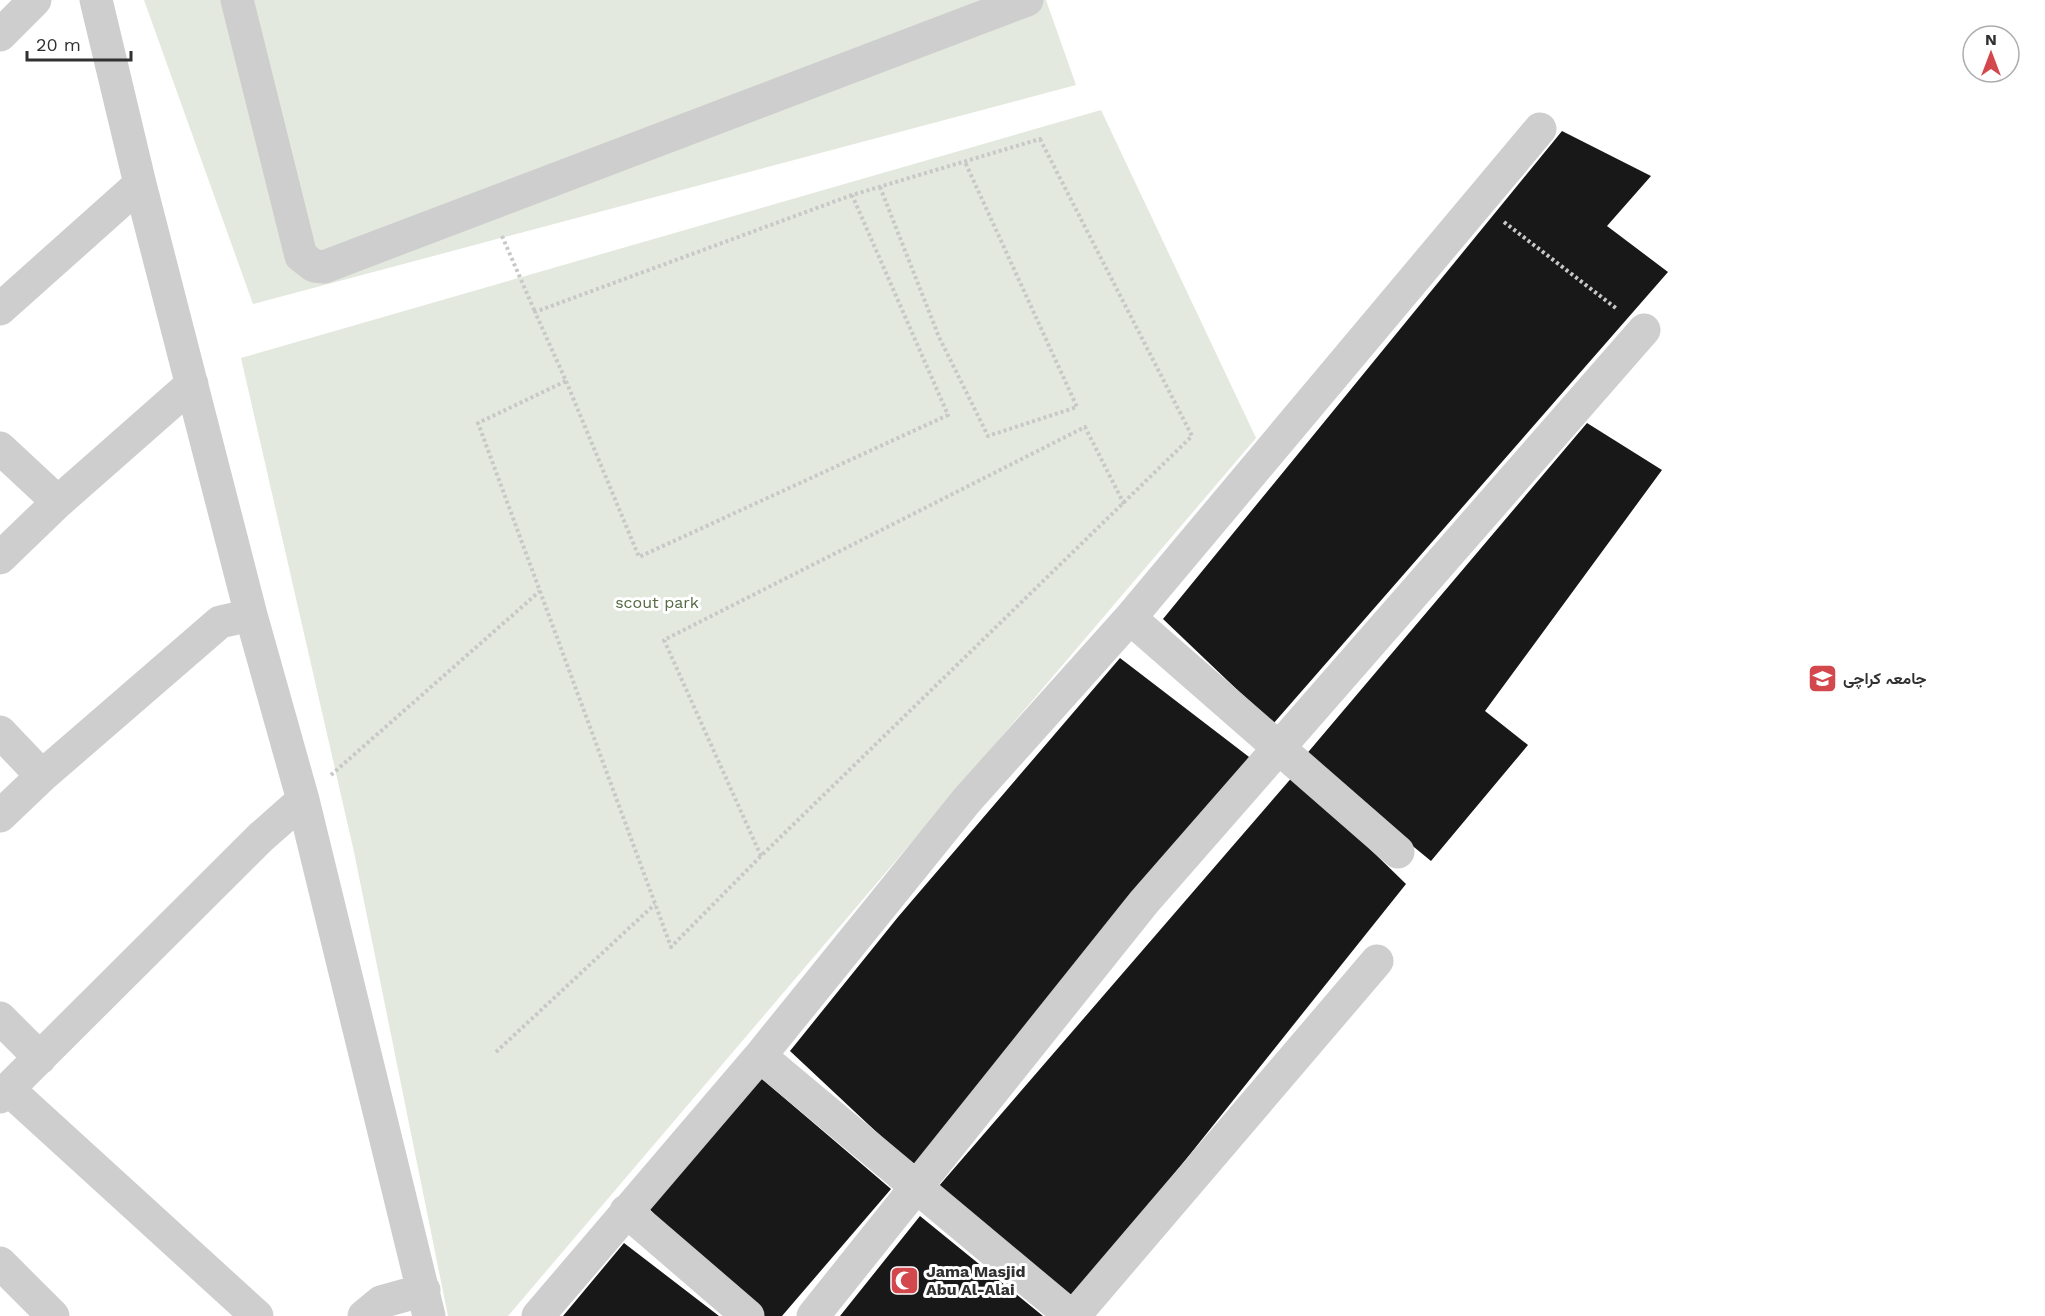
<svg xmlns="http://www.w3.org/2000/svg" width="2045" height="1316" viewBox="0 0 2045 1316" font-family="'Work Sans',Vazirmatn,sans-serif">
	<rect width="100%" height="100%" fill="#fff"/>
	<!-- green -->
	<path fill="#e3e9de" d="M144,0h902l30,85 -823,219z
		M1101,110l155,328 -748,878h-60l-94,-464 -113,-494z"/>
	<!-- building -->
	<path fill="#181818" d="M1562,131l89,45 -44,50 61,46 -395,452 -110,-105z
		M1587,423l75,47 -177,241 43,34 -97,116 -127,-104z
		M1120,658l133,102 -336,410 -127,-119 108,-134z
		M1294,775l112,109 -334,418 -134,-115z
		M749,1068l142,121 -109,127h-31l-113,-119z
		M920,1216l123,100h-203z
		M624,1243l95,73h-156z"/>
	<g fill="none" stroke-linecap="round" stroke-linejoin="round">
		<!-- path -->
		<path stroke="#c8c8c8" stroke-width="4" stroke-dasharray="3 3" stroke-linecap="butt" d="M1040,139l152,297 -431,420 -90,91 -193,-524 88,-42 -31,-69 317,-117z
			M880,187l59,150 49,99 89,-29 -112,-245
			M1504,222l113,87
			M502,236l33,76
			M566,381l73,176 309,-142 -96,-220
			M331,775l209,-184
			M761,856l-97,-216 421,-213 39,77
			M496,1052l159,-148"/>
		<!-- minor -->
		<path stroke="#cecece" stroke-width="33" d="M96,0l44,184 111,431 52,185 126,516
			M237,0l64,256 13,10 10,1 703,-267
			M0,35l35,-35
			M0,309l140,-125
			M0,448l58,54
			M0,558l58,-56 134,-118
			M1130,618l268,234
			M0,732l42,44
			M0,816l42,-40 178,-154 31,-7
			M0,1018l40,40
			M760,1056l311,260
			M8,1089l249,227
			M0,1097l261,-260 42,-37
			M626,1211l122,105
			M0,1263l53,53
			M364,1316l17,-14 43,-12
			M538,1316l222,-260 207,-256 163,-182 410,-489
			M813,1316l331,-414 500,-572
			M1074,1316l303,-355"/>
	</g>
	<!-- icons -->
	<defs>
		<symbol id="university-square" viewBox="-11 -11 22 22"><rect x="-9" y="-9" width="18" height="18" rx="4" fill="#d2484d" stroke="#fff"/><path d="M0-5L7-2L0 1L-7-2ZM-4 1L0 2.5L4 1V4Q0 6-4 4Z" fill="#fff"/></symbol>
		<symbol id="mosque-square" viewBox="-11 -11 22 22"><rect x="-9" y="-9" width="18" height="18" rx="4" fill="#d2484d" stroke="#fff"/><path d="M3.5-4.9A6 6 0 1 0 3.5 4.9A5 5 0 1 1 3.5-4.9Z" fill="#fff"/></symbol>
	</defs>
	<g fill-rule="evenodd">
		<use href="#university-square" x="1806" y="662" width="33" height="33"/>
		<use href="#mosque-square" x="888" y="1264" width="33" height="33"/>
	</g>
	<g text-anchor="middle" stroke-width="6" stroke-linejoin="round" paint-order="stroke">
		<!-- park labels -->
		<g font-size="16" fill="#536843" stroke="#fff">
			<text x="657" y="608">scout park</text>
		</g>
		<!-- poi labels -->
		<g font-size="16" font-weight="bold" fill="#313131" stroke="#fff" text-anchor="start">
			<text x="1843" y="684">جامعہ کراچی</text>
			<text x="926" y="1277">Jama Masjid<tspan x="926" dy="18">Abu Al-Alai</tspan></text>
		</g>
	</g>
	<!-- north arrow -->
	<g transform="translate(1991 54)"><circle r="28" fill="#ffffff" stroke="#adadad" stroke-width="1.5"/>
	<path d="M0-4.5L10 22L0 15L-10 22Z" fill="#d2484d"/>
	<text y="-9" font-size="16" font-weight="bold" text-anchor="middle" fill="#313131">N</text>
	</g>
	<!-- scale -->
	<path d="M27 51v9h104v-9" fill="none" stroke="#313131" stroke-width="3"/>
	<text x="36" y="51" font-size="18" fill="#313131" stroke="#ffffff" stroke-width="4.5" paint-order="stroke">20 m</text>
</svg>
